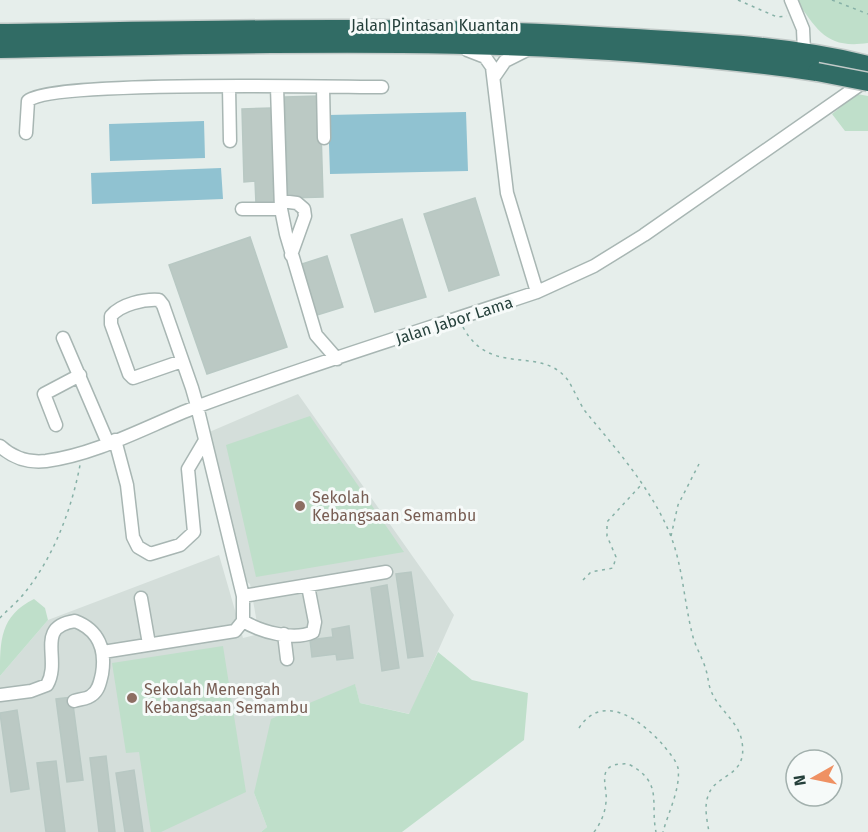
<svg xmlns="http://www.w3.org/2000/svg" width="868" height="832" viewBox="0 0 868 832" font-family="'Fira Sans',sans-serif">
	<rect width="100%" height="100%" fill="#e6eeeb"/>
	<!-- built -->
	<path fill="#d4deda" d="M298,394l156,221 -44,99 -50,-11 -5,-18 -101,108 13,34 -6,5h-261v-156l48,-56 171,-65 24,83 16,-4 -9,-50 -8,-6 -35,-145z"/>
	<!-- green -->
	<path fill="#bfdfca" d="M796,0h72v43c-41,6 -50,-12 -72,-43z
		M857,94l11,2v35h-23l-13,-17z
		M310,416l94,136 -148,25 -30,-132z
		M34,599l11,9 3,12 -48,56c0,-36 0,-60 34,-77z
		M223,646l23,146 -85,40h-10l-12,-80 -13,1 -14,-90z
		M438,652l34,28 56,13 -4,47 -122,92h-141l6,-5 -13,-34 17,-74 84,-35 5,19 49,11z"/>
	<!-- water -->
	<path fill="#90c2d1" d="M466,112l2,59 -138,3 -2,-59z
		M204,121l1,37 -95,3 -1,-37z
		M221,168l2,31 -131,5 -1,-31z"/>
	<!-- building -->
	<path fill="#bbc9c4" stroke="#b8c8c3" stroke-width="1.5" d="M320,96l3,101 -35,1 -3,-101z
		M271,108l3,96h-18l-1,-23 -11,1 -2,-73z
		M475,198l24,77 -50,16 -25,-77z
		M402,219l24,78 -51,15 -24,-77z
		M250,237l37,110 -80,27 -38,-109z
		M327,256l16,51 -26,8 -15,-51z
		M411,572l12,84 -15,2 -12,-84z
		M387,585l12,83 -17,3 -11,-83z
		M349,626l4,32 -16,2 -1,-6 -24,3 -2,-17 23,-3 -1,-8z
		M72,697l11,83 -16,2 -11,-83z
		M17,710l12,79 -18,3 -11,-79z
		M106,756l9,76h-16l-9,-74z
		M56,761l9,71h-19l-9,-69z
		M134,770l9,62h-18l-9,-59z"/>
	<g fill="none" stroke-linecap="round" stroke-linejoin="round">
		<defs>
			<path id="minor" d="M791,0l12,29 1,22
				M467,50l18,7 7,10 15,126 30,99
				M494,77l11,-16 24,-12
				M229,87l1,54
				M277,87l4,122 5,25 30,101 21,24
				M323,87l1,51
				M26,133l2,-32c22,-21 306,-14 354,-14
				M281,201l16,2 7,6 1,7 -14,39
				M242,209h39
				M63,338l45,105
				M56,425l-12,-31 36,-19
				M115,440l12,45 6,52 5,10 12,7 30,-9 14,-13 -6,-63 16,-27
				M0,446c13,12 28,17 46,15 52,-7 101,-35 150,-54 112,-42 228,-77 341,-115l57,-26 50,-31 224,-156
				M243,596l143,-24
				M141,598l8,46
				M243,621c18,11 51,20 70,11l2,-10 -7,-36
				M284,634l3,25
				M103,652l132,-21 8,-10v-25l-47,-194 -4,-14 -29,-83 -4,-5c-15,-1 -38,4 -48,16v8l18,50 4,4 49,-17
				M0,695l31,-4 16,-6c15,-26 -13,-58 28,-64 24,9 31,29 27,53 -2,8 -3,16 -10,21 -4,4 -12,4 -18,6"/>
			<path id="highway" d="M0,33c205,-3 412,-9 616,4 85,5 170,7 252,28
				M0,49c273,-5 547,-16 817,23"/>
		</defs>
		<!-- minor casing -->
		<use href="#minor" stroke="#a8b6b3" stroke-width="15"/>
		<!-- highway casing -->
		<use href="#highway" stroke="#c2cac8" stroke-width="21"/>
		<!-- path -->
		<path stroke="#87b1a7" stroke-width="1.5" stroke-dasharray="3 4.5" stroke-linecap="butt" d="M738,0l39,17 10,-1
			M832,0l36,14
			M463,327c27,51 77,18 104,52 7,10 11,22 18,32 31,38 66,77 85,123 13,32 14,69 23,103 3,11 10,22 13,33 2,6 2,12 4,18 6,20 29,33 32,54 6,36 -27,31 -34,54 -4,11 -1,24 1,36
			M671,536l7,-31 21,-41
			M583,580l8,-8 22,-4 3,-11 -9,-21v-14l34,-37
			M0,618c8,-9 19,-17 26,-27 28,-35 46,-83 54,-126
			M579,728c24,-37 63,-7 84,17 5,6 13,15 15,23 3,20 -10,45 -15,64
			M594,832c7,-9 11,-19 12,-30 2,-15 -10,-35 13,-38 6,0 8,-1 13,2 31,18 18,37 24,66"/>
		<!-- minor -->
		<use href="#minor" stroke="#fff" stroke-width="12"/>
		<!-- highway -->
		<use href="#highway" stroke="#316c65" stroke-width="18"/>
		<defs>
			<path id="highway-bridge" d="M817,72l51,10"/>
		</defs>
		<!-- highway-bridge casing -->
		<use href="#highway-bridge" stroke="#c2cac8" stroke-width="21" stroke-linecap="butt"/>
		<!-- highway-bridge -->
		<use href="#highway-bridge" stroke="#316c65" stroke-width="18"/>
	</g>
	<!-- markers -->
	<g fill="#8d6e63" stroke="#f6faf9" stroke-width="2">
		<circle cx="300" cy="506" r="6"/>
		<circle cx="132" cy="698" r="6"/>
	</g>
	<g text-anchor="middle" stroke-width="6" stroke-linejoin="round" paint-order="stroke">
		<!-- street labels -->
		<g font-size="16" fill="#25403b" stroke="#f6faf9">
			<text x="435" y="31">Jalan Pintasan Kuantan</text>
			<text transform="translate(454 320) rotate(-18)" y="6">Jalan Jabor Lama</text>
		</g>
		<!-- education labels -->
		<g font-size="16" fill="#785e54" stroke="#f6faf9" text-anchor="start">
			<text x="312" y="503">Sekolah<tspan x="312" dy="18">Kebangsaan Semambu</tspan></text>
			<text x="144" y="695">Sekolah Menengah<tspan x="144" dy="18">Kebangsaan Semambu</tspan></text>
		</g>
	</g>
	<!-- north arrow -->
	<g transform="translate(814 778) rotate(261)"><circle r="28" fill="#f6faf9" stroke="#a2b0ad" stroke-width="1.5"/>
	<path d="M0-4.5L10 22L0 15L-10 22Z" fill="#ef9163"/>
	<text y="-9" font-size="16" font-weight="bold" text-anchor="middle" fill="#25403b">N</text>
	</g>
</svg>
